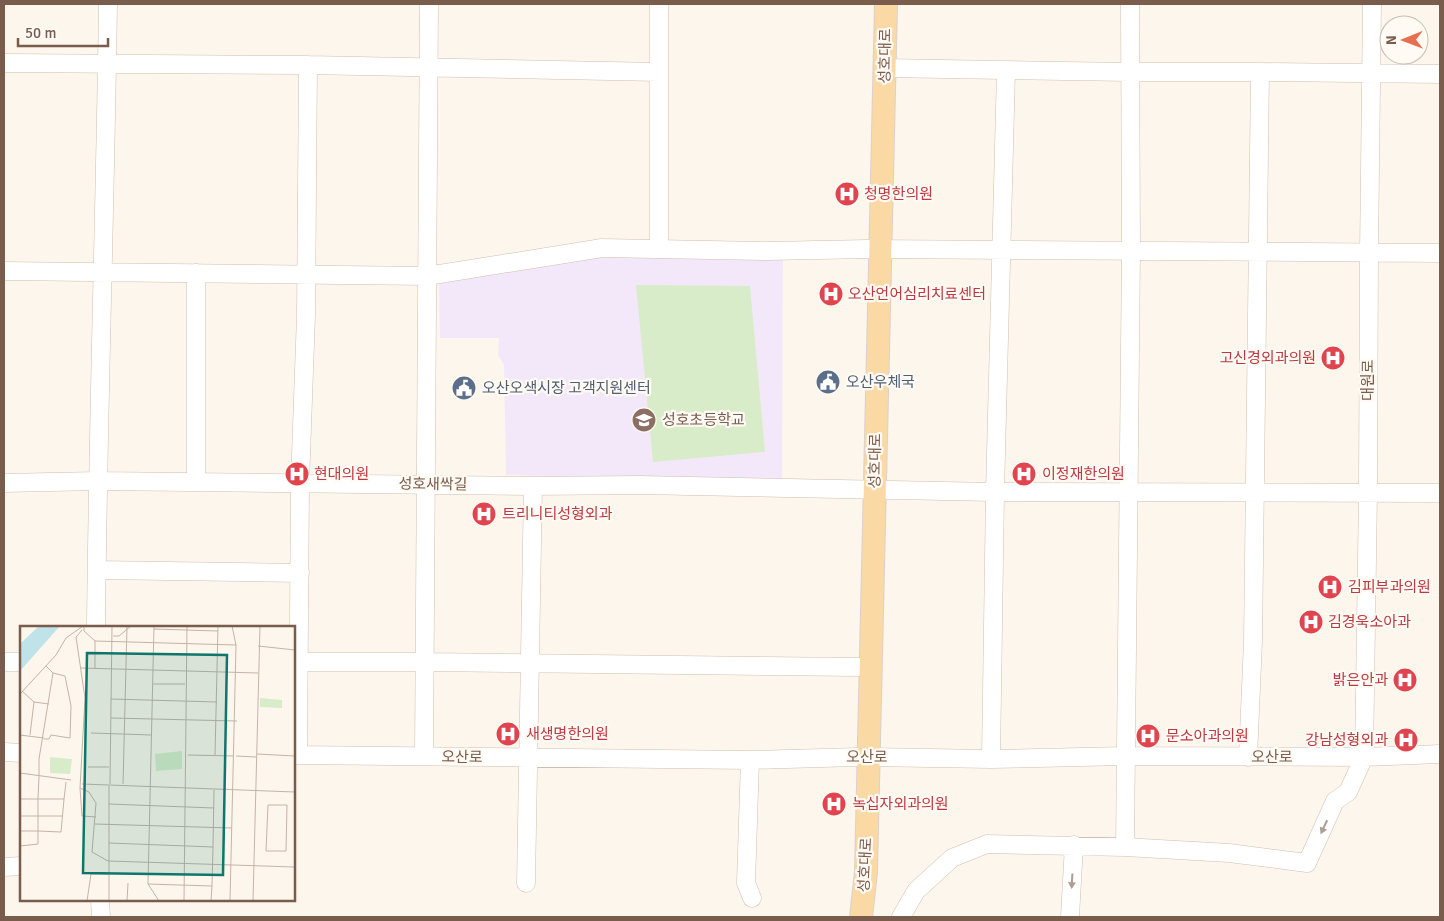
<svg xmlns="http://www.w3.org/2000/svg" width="1444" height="921" viewBox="0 0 1444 921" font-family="Signika,'Noto Sans KR',sans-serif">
	<rect width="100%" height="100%" fill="#fdf6ec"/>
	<!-- education -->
	<path fill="#f3e8fa" d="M604,255l179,2 -1,226 -276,-8 -2,-110 -6,-10 1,-17h-59l-1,-54 6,-3z"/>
	<!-- garden -->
	<path fill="#d8ecc9" d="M636,285l114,1 15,166 -112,10z"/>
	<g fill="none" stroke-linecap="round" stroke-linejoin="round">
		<defs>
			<path id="minor" d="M4,63l304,2 351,7
				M884,68l245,4h131
				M659,249v-245
				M4,271l423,5 175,-28 166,3 99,-2 573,4
				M196,482v-209
				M4,483l93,-2 436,5 106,-1 356,7 445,1
				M97,570l203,3
				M96,627c2,-208 9,-415 12,-623
				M4,662h17
				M294,662h130l435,5
				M4,752l17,1
				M294,755l456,5 107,-3
				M298,755l2,-272 6,-168 2,-250
				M424,756l5,-752
				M869,757l122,2 134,-3 239,1 76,-3
				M1248,757l5,-116 7,-569 180,2
				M991,759l4,-267 11,-421
				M750,760l-4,123 6,15
				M1125,847l6,-596 -1,-247
				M4,867l17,-1
				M526,883l7,-397
				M100,900l1,17
				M901,917l15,-26 36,-33 35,-14 138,3 104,6 78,10 28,-62 13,-9 16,-35 4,-264 1,-240 3,-249
				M1070,917l4,-72"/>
			<path id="major" d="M861,917l5,-45 20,-868"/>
		</defs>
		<!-- minor casing -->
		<use href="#minor" stroke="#d1beb0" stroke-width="19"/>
		<!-- major casing -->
		<use href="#major" stroke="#dad1cd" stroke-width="24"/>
		<!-- minor -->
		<use href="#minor" stroke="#fff" stroke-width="18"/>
		<!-- major -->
		<use href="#major" stroke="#fbd9a5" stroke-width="22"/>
	</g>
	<!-- one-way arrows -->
	<defs><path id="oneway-solid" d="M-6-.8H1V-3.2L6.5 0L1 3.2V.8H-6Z" transform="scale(1.25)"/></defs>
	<g fill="#af9d94">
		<use href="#oneway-solid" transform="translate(1324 827) rotate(115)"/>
		<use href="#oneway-solid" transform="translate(1072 881) rotate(93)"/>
	</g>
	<!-- icons -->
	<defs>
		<symbol id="hospital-disc" viewBox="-11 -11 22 22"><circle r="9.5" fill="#e0444e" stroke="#fffaf3"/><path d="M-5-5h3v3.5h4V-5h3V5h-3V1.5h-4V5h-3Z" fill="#fff"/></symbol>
		<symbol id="civic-disc" viewBox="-11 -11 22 22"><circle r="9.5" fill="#5c6f8a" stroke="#fffaf3"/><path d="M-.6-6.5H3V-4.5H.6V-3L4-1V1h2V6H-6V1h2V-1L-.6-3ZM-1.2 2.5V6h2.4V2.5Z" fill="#fff"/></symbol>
		<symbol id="school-disc" viewBox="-11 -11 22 22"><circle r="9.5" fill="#8d6e63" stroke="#fffaf3"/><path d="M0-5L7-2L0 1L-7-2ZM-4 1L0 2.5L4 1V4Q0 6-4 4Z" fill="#fff"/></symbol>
	</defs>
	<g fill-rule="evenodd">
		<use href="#hospital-disc" x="833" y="180" width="28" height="28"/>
		<use href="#hospital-disc" x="817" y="280" width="28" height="28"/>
		<use href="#hospital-disc" x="1319" y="344" width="28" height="28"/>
		<use href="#civic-disc" x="814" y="368" width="28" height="28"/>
		<use href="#civic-disc" x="450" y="374" width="28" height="28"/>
		<use href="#school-disc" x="630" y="406" width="28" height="28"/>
		<use href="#hospital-disc" x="283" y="460" width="28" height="28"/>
		<use href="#hospital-disc" x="1010" y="460" width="28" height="28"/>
		<use href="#hospital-disc" x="470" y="500" width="28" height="28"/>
		<use href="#hospital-disc" x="1316" y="573" width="28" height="28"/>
		<use href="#hospital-disc" x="1297" y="608" width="28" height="28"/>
		<use href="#hospital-disc" x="1391" y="666" width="28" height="28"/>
		<use href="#hospital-disc" x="494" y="720" width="28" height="28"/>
		<use href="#hospital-disc" x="1134" y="722" width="28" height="28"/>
		<use href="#hospital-disc" x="1392" y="726" width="28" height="28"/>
		<use href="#hospital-disc" x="820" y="790" width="28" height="28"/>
	</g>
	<g text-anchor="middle" stroke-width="4.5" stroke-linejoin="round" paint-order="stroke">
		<!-- street labels -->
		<g font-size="15" fill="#7a5c4d" stroke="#fffaf3">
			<text transform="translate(885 56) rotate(-89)" y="5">성호대로</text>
			<text transform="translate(1368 380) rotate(-90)" y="5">대원로</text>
			<text transform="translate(875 461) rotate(-89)" y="5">성호대로</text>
			<text transform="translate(433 484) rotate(1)" y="5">성호새싹길</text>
			<text transform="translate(462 757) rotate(1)" y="5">오산로</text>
			<text x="867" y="762">오산로</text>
			<text x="1272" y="762">오산로</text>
			<text transform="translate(865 865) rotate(-87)" y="5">성호대로</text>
		</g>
		<!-- health labels -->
		<g font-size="15" fill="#be3a42" stroke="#fffaf3" text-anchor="start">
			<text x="864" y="199">청명한의원</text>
			<text x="848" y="299">오산언어심리치료센터</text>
			<text x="1316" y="363" text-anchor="end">고신경외과의원</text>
			<text x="314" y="479">현대의원</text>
			<text x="1042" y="479">이정재한의원</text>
			<text x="502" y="519">트리니티성형외과</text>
			<text x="1348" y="592">김피부과의원</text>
			<text x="1328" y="627">김경욱소아과</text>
			<text x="1388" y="685" text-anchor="end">밝은안과</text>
			<text x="526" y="739">새생명한의원</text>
			<text x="1166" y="741">문소아과의원</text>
			<text x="1388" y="745" text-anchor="end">강남성형외과</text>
			<text x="852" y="809">녹십자외과의원</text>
		</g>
		<!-- service labels -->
		<g font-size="15" fill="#4e5e75" stroke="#fffaf3" text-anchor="start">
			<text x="846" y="387">오산우체국</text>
			<text x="482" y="393">오산오색시장 고객지원센터</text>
		</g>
		<!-- education labels -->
		<g font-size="15" fill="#785e54" stroke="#fffaf3" text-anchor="start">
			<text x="662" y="425">성호초등학교</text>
		</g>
	</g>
	<!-- overview -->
	<g transform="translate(20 626)">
		<rect width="275" height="275" fill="#fdf6ec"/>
		<path d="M240,72l22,2v8l-22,-1z" fill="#d8ecc9"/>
		<path d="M162,125v18l-26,2 -1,-17zM30,131l22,2 -2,15 -20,-1z" fill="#d8ecc9"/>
		<path d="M19,0h21l-40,45 1,-28z" fill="#bfe3e8"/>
		<path fill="none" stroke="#c5b3a7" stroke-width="1" d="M64,0v5l11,10v27M134,0l-6,258 11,17M134,3l64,2M62,4l-6,7 9,61 -5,90 9,4 7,11 -4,49 16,9 187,6M93,10h6l12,-10M75,15l141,4M238,20l37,4M61,42l177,5M133,58h32M2,65l12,11 15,2M0,68l36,-39 10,-17 17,-12M91,73l106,3M91,92l126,3M71,107l61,2M0,109l24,3M10,109l4,-33M24,113h5l2,-4 19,3 1,-32 -6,-30 -12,-3M237,128l38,2M168,129l46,1M195,129l3,-129M216,130l20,1M68,141h21M0,147l51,7M62,158l213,8M90,158l2,-158M103,158l4,-158M60,162l2,28 14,1M0,173h44l-3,33 -23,-1v-32l1,-23v-17l14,-86 -7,-7M44,173l2,-17M89,178l105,4M248,179h19l-1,46h-20zM0,190h42M75,198l137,4M0,205h18v13l-18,2M89,217l104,4 -1,39 -64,-2M193,221l1,-57M67,275l4,-27h17M89,275v-115M107,275l1,-18M164,275l3,-275M191,275l1,-15M210,275l6,-256 -4,-19M233,275l7,-275"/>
		<path fill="#0f766e" fill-opacity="0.15" stroke="#0f766e" stroke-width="2.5" d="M67,27l140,2 -4,220 -140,-2z"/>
		<rect width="275" height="275" fill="none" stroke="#7a5c4d" stroke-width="2.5"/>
	</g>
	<!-- border -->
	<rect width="1444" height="921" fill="none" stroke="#7a5c4d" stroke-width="10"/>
	<!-- north arrow -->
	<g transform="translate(1404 40) rotate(269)"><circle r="24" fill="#fffaf3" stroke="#cabbb1"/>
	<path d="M0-4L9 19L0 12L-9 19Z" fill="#e76f51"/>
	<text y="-8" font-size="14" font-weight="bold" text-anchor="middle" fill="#7a5c4d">N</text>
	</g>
	<!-- scale -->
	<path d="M18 38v8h90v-8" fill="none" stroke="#7a5c4d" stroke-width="2.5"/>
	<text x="25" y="38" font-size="15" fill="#7a5c4d" stroke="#fffaf3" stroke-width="4" paint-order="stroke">50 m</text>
</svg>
